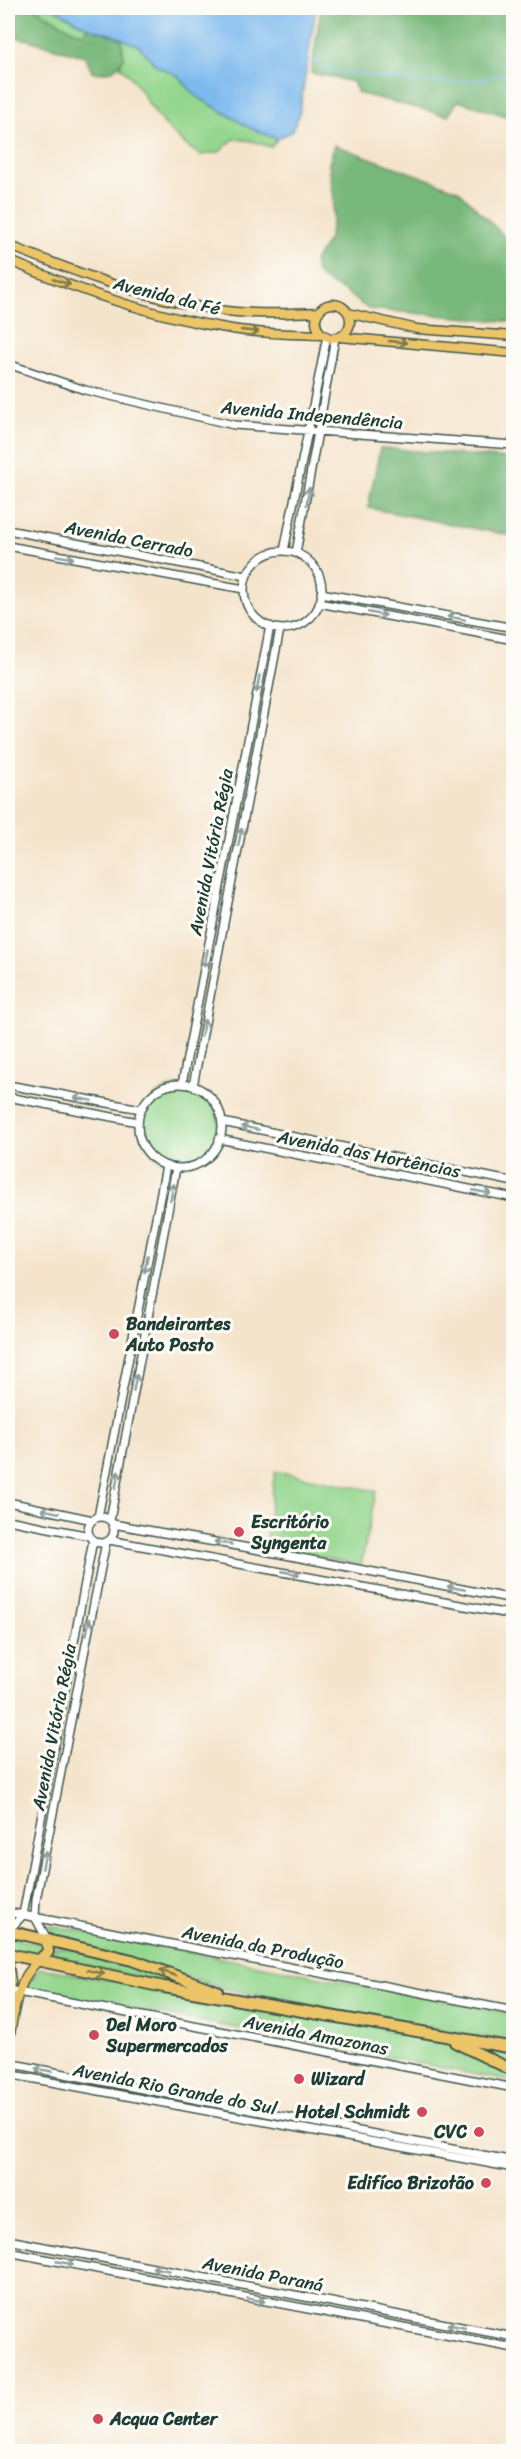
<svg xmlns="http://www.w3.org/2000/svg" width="521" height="2459" viewBox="0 0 521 2459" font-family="Sriracha,sans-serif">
	<rect width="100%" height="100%" fill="#fdfcf7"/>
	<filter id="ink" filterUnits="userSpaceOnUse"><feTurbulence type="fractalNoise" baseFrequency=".0167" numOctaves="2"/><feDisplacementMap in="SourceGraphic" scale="12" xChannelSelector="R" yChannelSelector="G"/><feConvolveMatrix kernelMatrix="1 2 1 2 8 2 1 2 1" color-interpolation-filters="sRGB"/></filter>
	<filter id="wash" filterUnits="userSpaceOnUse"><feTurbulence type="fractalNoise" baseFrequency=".008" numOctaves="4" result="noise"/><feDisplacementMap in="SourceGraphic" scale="24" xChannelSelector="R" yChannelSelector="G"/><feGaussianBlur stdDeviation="1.35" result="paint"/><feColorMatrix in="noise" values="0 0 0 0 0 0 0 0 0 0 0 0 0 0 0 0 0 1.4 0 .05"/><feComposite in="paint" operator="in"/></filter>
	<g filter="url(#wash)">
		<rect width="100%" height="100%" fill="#f5e4cc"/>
		<!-- green -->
		<path fill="#95d78f" stroke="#5a8a62" stroke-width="1.5" d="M34,8h19l36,20 -7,5 -8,-2z
			M122,39l17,7 18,20 21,10 18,20 54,32 27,11 -6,8 -19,-6 -18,-2 -15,13 -18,3c-20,-11 -37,-30 -50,-48 -10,-15 -17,-29 -31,-41l4,-9z
			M141 1126a39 39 0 1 1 78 0a39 39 0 1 1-78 0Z
			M275,1471l101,20 -15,74 -96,-19z
			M49,1925l464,89v27l-39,-5 -244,-46 -177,-53z
			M8,1938l36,6 1,3 -5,10 -32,-5z
			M55,1947c41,6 104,20 139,42l-143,-31z
			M40,1968l327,57 146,30v27l-205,-41 -280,-51 1,-7z"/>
		<!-- forest -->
		<path fill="#78b87a" stroke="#4c7a57" stroke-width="1.5" d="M8,8h26l40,23 8,2 7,-5 33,11v11l2,7c-7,14 -17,17 -32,15l-7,-16c-27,-5 -50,-17 -77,-20z
			M321,8h123l27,9 22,-9h20v110l-55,-17 -10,15 -90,-23 -5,-11 -42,-9z
			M334,145l124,45 55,55v77l-145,-13 -24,-18 -21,-11 -7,-8 -2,-11 15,-22 4,-21 1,-19 -5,-35z
			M380,448l133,11v77l-145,-28z"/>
		<!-- water -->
		<path fill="#7bb9ee" stroke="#4d7b91" stroke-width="1.5" d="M53,8h263l-17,107 -8,17 -14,7 -27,-11 -54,-32 -18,-20 -21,-10 -18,-20 -25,-11 -25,-7z"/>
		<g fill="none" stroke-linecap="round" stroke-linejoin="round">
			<!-- stream -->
			<path stroke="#7bb9ee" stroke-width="1.5" d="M308,60l34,12 82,11 39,-1 51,-9"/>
		</g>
	</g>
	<g filter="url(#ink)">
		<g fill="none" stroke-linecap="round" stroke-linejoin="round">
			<defs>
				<path id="minor" d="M8,364l77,26 149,35 280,20
					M8,530l238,46
					M8,546l236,43
					M284,551l43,-215
					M244 590a39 39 0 1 1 78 0a39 39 0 1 1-78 0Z
					M296,553l39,-215
					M321,593l193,35
					M319,603l195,37
					M182,1084l88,-458
					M138 1126a42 42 0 1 1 84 0a42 42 0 1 1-84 0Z
					M8,1085l133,24
					M193,1086l87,-457
					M8,1097l130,25
					M222,1122l292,60
					M219,1139l295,59
					M8,1502l85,18
					M98,1517l68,-351
					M88 1530a13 13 0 1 1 26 0a13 13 0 1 1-26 0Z
					M8,1520l82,16
					M110,1520l66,-352
					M113,1524l136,24 265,51
					M109,1540l405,75
					M8,1912l506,99
					M8,1931l15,-16 70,-375
					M47,1939l-12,-22 1,-17 70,-358
					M8,1990l506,98
					M8,2063l506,98
					M8,2074l506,94
					M8,2240l506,97
					M8,2252l506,96"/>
				<path id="major" d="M8,245c67,27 138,54 210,65 34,5 68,3 101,2
					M8,260c71,31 147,57 224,69 30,5 62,5 92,6
					M316 321a17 17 0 1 1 34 0a17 17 0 1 1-34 0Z
					M348,313l69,16 97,7
					M340,337l174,16
					M8,1960l3,21 -3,16
					M8,2046c6,-31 7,-64 31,-86"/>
				<path id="highway" d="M8,1931l124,29 85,31
					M8,1954l156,33 350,61
					M39,1960l9,-8 -1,-13
					M455,2042l59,29"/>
			</defs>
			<!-- minor casing -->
			<use href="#minor" stroke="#3f564b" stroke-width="10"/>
			<!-- major casing -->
			<use href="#major" stroke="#3f564b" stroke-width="11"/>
			<!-- highway casing -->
			<use href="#highway" stroke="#3f564b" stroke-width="14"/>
			<!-- minor -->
			<use href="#minor" stroke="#fff" stroke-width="7"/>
			<!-- major -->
			<use href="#major" stroke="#edc569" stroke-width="8"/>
			<!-- highway -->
			<use href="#highway" stroke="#edc569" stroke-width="10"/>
		</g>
		<!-- one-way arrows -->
		<defs><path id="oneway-shaft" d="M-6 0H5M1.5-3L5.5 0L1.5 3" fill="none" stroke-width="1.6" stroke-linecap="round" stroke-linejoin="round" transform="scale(1.5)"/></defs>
		<g stroke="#7c7a4c">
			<use href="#oneway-shaft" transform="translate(62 282) rotate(19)"/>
			<use href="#oneway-shaft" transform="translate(250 331) rotate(6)"/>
			<use href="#oneway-shaft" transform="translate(398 342) rotate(6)"/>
			<use href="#oneway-shaft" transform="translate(96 1972) rotate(12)"/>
			<use href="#oneway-shaft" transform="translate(168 1973) rotate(-160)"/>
		</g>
		<g stroke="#8f9e9a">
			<use href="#oneway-shaft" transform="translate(308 496) rotate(-80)"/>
			<use href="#oneway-shaft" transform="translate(65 557) rotate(10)"/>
			<use href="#oneway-shaft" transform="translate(377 614) rotate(11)"/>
			<use href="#oneway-shaft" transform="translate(456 618) rotate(-169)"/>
			<use href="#oneway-shaft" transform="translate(258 684) rotate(100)"/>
			<use href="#oneway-shaft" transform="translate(240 837) rotate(-79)"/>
			<use href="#oneway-shaft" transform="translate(206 958) rotate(101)"/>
			<use href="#oneway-shaft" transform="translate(203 1028) rotate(-79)"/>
			<use href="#oneway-shaft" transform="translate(83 1099) rotate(-170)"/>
			<use href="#oneway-shaft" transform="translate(250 1128) rotate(-168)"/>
			<use href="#oneway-shaft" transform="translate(172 1192) rotate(-80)"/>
			<use href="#oneway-shaft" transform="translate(482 1192) rotate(11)"/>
			<use href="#oneway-shaft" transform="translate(146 1264) rotate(101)"/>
			<use href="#oneway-shaft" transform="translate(135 1383) rotate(-79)"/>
			<use href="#oneway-shaft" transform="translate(117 1480) rotate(-80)"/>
			<use href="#oneway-shaft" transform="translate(50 1511) rotate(-168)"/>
			<use href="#oneway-shaft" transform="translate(223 1543) rotate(-170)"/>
			<use href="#oneway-shaft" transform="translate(291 1573) rotate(11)"/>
			<use href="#oneway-shaft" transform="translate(456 1588) rotate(-169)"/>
			<use href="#oneway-shaft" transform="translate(88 1627) rotate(-79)"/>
			<use href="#oneway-shaft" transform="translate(44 1860) rotate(-79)"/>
			<use href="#oneway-shaft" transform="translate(44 2070) rotate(-169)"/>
			<use href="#oneway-shaft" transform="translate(65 2263) rotate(11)"/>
			<use href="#oneway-shaft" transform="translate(161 2269) rotate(-169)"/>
			<use href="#oneway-shaft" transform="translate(256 2300) rotate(10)"/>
			<use href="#oneway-shaft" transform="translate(456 2326) rotate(-169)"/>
		</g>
	</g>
	<!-- markers -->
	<g fill="#d1495b" stroke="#fdfcf7" stroke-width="2">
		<circle cx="114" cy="1334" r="6"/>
		<circle cx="239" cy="1532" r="6"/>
		<circle cx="94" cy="2035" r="6"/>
		<circle cx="299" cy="2079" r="6"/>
		<circle cx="422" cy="2112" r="6"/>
		<circle cx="479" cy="2132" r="6"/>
		<circle cx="486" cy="2183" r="6"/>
		<circle cx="98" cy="2419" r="6"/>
	</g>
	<g text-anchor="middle" stroke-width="6" stroke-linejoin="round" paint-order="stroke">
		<!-- street labels -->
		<g font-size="18" fill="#1f3d34" stroke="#fdfcf7">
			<text transform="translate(167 296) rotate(14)" y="6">Avenida da Fé</text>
			<text transform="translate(312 415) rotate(5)" y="6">Avenida Independência</text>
			<text transform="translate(129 539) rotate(11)" y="6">Avenida Cerrado</text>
			<text transform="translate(211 852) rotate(-79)" y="6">Avenida Vitória Régia</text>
			<text transform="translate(369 1154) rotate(11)" y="6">Avenida das Hortências</text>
			<text transform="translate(54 1727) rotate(-79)" y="6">Avenida Vitória Régia</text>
			<text transform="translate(263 1947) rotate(11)" y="6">Avenida da Produção</text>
			<text transform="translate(316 2035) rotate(11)" y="6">Avenida Amazonas</text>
			<text transform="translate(175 2089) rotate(11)" y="6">Avenida Rio Grande do Sul</text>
			<text transform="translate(263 2274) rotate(11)" y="6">Avenida Paraná</text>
		</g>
		<!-- poi labels -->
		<g font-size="18" font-weight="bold" fill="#1f3d34" stroke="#fdfcf7" text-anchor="start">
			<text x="126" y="1330">Bandeirantes<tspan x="126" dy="21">Auto Posto</tspan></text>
			<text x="251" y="1528">Escritório<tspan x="251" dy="21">Syngenta</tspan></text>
			<text x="106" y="2031">Del Moro<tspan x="106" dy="21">Supermercados</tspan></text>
			<text x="311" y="2085">Wizard</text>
			<text x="410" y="2118" text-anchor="end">Hotel Schmidt</text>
			<text x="467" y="2138" text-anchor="end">CVC</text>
			<text x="474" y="2189" text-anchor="end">Edifíco Brizotão</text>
			<text x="110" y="2425">Acqua Center</text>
		</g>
	</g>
	<!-- margin -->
	<rect width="521" height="2459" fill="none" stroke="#fdfcf7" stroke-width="30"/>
</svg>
